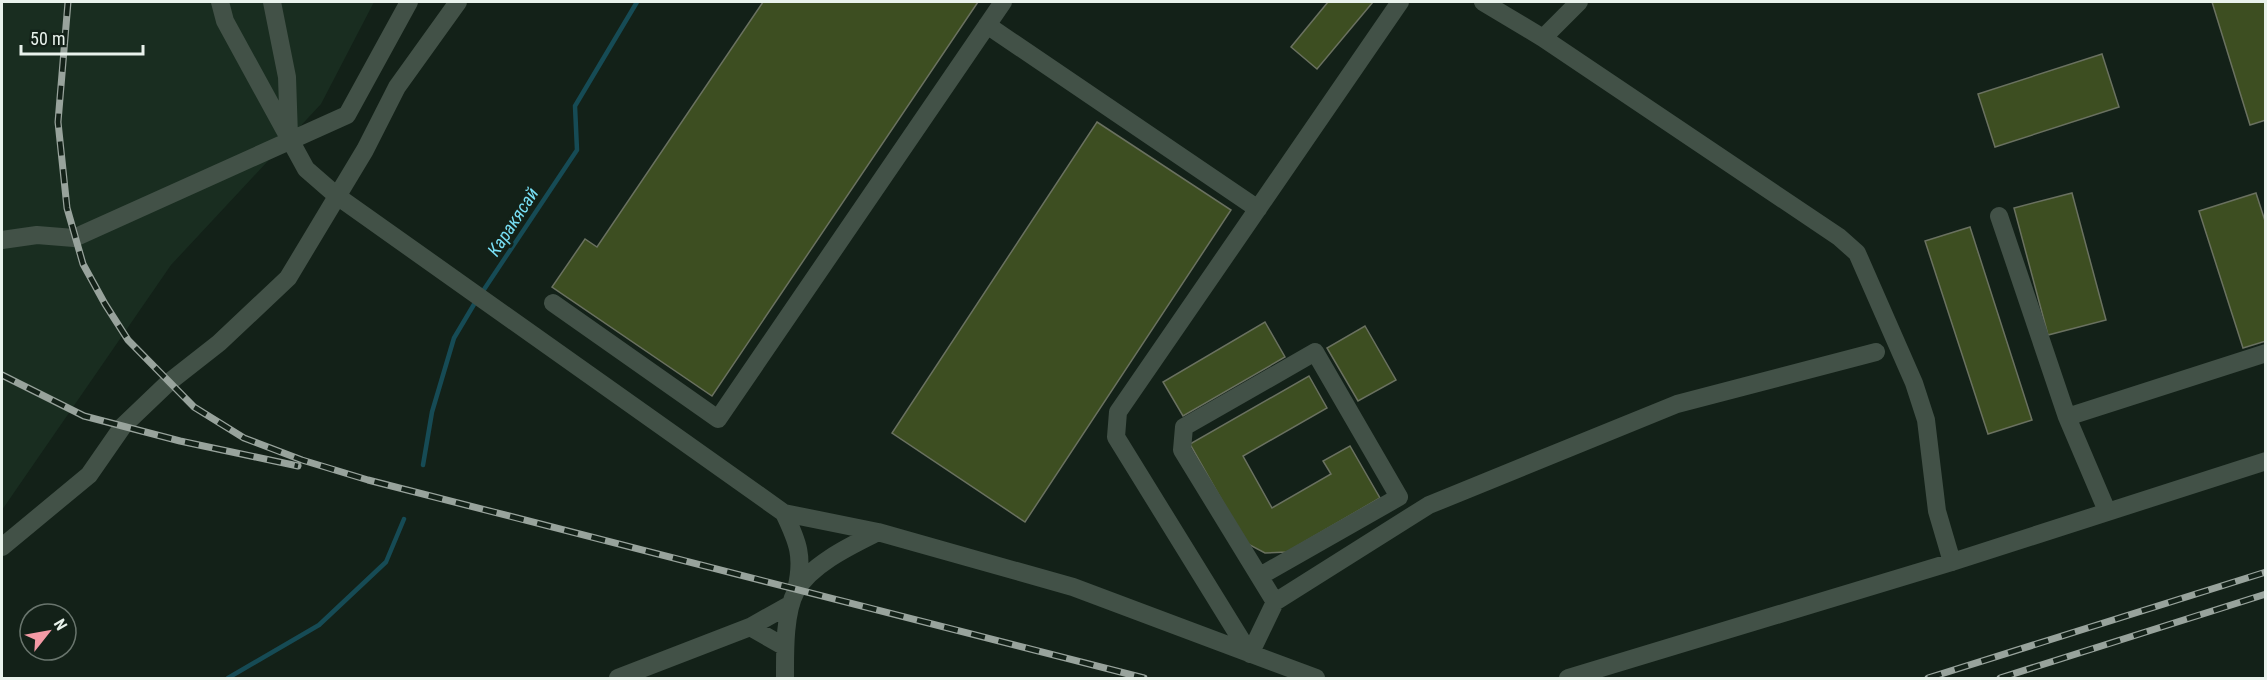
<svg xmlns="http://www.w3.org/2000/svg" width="2267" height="680" viewBox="0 0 2267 680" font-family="'Roboto Condensed',sans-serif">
	<rect width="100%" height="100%" fill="#132118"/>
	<!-- built -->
	<path fill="#192d20" d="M2,2h372l-53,102 -150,161 -169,245z"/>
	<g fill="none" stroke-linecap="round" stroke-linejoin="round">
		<!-- stream -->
		<path stroke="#164b55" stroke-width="4.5" d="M481,294l96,-144 -2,-44 62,-104
			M423,465l9,-53 22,-74 22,-37
			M228,678l91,-53 67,-63 18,-43"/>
	</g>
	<!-- building -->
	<path fill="#3d4e21" stroke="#6a7160" stroke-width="1.5" d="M763,2h215l-266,394 -160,-109 33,-48 12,8z
		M1328,2h45l-56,67 -26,-22z
		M2212,2h54v118l-16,5z
		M2102,54l17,53 -124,40 -17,-53z
		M1097,122l134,88 -206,312 -133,-89z
		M2072,193l34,127 -58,15 -34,-127z
		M2256,193l10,31v117l-23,7 -44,-137z
		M1970,227l62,193 -44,14 -63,-193z
		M1265,322l20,35 -102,59 -20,-34z
		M1365,326l31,54 -38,21 -31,-53z
		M1309,376l18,32 -84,48 29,52 59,-34 -8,-13 27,-15 30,52 -93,54 -22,1 -19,-10 -56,-99z"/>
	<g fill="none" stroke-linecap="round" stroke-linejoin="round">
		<!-- minor -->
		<path stroke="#425147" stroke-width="18" d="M220,2l5,19 81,148 31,27 447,317 94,19 195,55 243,91
			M272,2l15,75 2,59
			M1483,2l60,36 296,199 18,16 57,130 12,37 11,91 15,51
			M987,25l271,184
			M1543,38l36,-36
			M1999,216l68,201 40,94
			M2,240l35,-5 37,3 273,-123 62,-113
			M553,303l165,116 285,-417
			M2067,417l199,-64
			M784,513c14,29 20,44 12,77
			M2,547l87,-72 34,-49 45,-43 51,-40 69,-65 77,-128 32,-63 61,-85
			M1260,576l139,-79 -84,-145 -131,75 -2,23 93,152
			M750,627l35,20
			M1250,654l-134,-217 2,-25 282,-410
			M1250,654l25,-52 154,-97 248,-101 199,-52
			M618,678l132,-51 41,-23
			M785,678c0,-24 -1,-65 11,-87 15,-27 56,-46 82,-59
			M1568,678l384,-116 314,-101"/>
		<defs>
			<path id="rail" d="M68,2l-10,120 9,86 16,56 22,40 23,36 66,67 50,31 58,22 66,20 776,198
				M2,375l82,41 96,25 118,25
				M1928,678l338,-106
				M2000,678l266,-84"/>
		</defs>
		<!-- rail casing -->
		<use href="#rail" stroke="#98a39c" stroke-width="7"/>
		<!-- rail -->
		<use href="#rail" stroke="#132118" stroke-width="4.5" stroke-dasharray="14" stroke-linecap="butt"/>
	</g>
	<g text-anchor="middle" stroke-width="6" stroke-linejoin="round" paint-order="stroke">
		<!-- water labels -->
		<g font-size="18" font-style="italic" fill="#78dff5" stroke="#132118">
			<text transform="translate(513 222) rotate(-57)" y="6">Каракясай</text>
		</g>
	</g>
	<!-- border -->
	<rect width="2267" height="680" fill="none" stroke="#e9f2ec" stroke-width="6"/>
	<!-- north arrow -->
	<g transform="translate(48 632) rotate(59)"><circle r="28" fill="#132118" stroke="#69756d" stroke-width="1.5"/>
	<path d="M0-4.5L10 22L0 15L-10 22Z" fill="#f49aa5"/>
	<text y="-9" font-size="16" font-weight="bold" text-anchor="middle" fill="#e9f2ec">N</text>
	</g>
	<!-- scale -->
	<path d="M21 45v9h122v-9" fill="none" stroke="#e9f2ec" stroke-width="3"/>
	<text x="30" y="45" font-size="18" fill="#e9f2ec" stroke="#132118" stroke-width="4.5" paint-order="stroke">50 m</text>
</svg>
